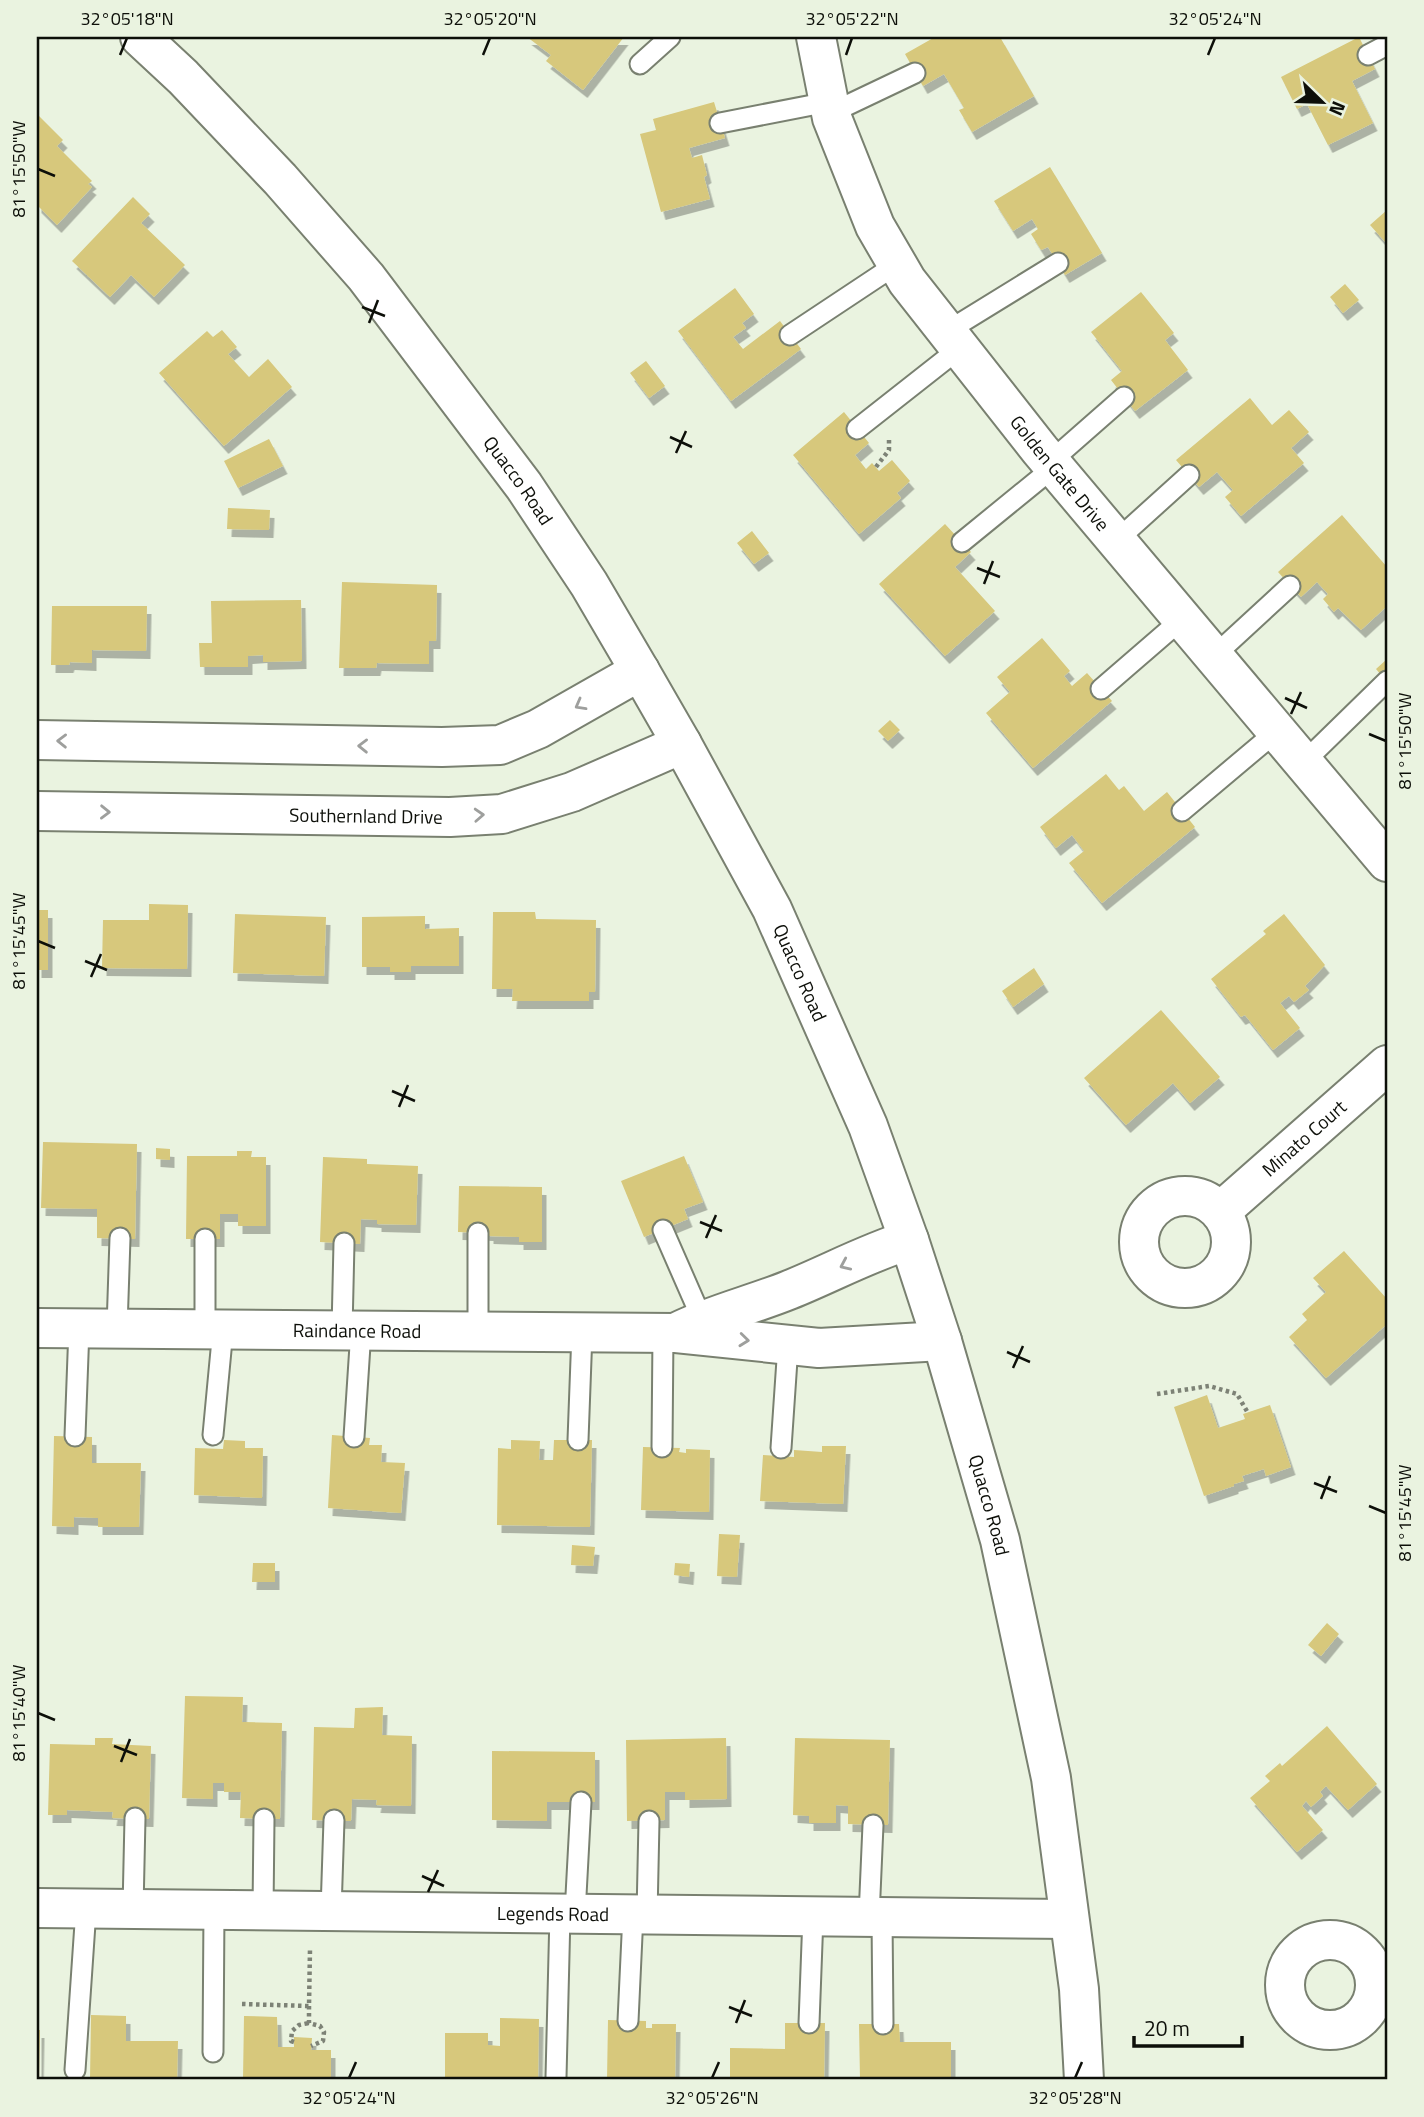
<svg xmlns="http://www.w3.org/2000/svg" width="1424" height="2117" viewBox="0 0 1424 2117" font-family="'Titillium Web',sans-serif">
	<defs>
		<filter id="shadow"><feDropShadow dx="4.5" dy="8" stdDeviation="0" flood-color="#0004"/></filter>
	</defs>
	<rect width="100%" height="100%" fill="#eaf3e0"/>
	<!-- building -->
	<path fill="#d7c87b" filter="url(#shadow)" d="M527,37h97l-41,53 -37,-29 5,-6z
		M935,37h65l34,59 -62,36 -13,-22 5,-2 -20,-34 -21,12 -18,-32z
		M1359,37l16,32 -23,12 21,42 -45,22 -21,-41 -10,5 -16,-32z
		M714,102l11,36 -36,10 3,10 10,-3 5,20 -3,2 6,22 -49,13 -21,-78 16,-4 -3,-11z
		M37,114l26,26 -6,6 35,35 -4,3 4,3 -35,38 -20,-20z
		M1050,167l52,86 -37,22 -17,-28 -7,3 -10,-16 7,-5 -6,-10 -19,12 -19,-30z
		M133,197l17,17 -9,9 44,42 -31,32 -23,-22 -21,22 -38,-36z
		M1387,210v34l-17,-19z
		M1345,284l14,16 -16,13 -13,-16z
		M735,288l19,26 -12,9 4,5 -13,9 10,12 37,-28 21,28 -70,52 -53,-70z
		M1141,292l33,41 -9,7 23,30 -53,41 -24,-31 11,-9 -31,-39z
		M222,330l15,17 -9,7 21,23 19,-18 24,28 -68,59 -65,-73 48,-42 6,6z
		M646,361l19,25 -16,12 -19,-25z
		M1250,398l22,27 17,-15 20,22 -18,16 13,15 -63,53 -16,-19 8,-7 -16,-18 -18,15 -23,-27z
		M844,412l25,31 -14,12 11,14 6,-6 7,8 13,-11 18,21 -13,12 4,5 -42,36 -66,-79z
		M269,439l14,27 -45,22 -14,-27z
		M228,508l42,2 -1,20 -42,-1z
		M1342,515l45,52v39l-26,24 -23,-22 -4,4 -11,-13 5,-5 -11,-12 -16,15 -23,-25z
		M945,524l26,28 -16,15 40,44 -50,45 -66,-72z
		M752,531l17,22 -15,11 -17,-21z
		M342,582l95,3 -1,56h-7v23l-52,-1 -1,5h-37z
		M301,600l1,61 -39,1v-7l-15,1v11h-48l-1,-24h13l-1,-42z
		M52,606h95l-1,45 -54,-1v13l-22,-1 -1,3h-18z
		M1042,638l28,33 -6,5 8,10 15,-13 25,28 -79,67 -47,-55 24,-21 -13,-15z
		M1387,659v23l-11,-13z
		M890,720l10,10 -12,11 -10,-10z
		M1106,774l13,16 5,-4 20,25 23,-19 28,35 -93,76 -33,-40 15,-12 -12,-16 -16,13 -16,-21z
		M149,904l39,1 -1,64 -85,-1 1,-48h46z
		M37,910h11v60h-11z
		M493,912h42l1,7 60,1 -1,72h-6v9h-77l1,-12h-21z
		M235,914l91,3 -2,59 -91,-3z
		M1284,914l41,51 -20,21 4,4 -15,12 -5,-6 -9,7 20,25 -27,22 -28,-35 -4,2 -30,-38 55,-45 -3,-3z
		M425,916v13l34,-1v38h-48v6h-21v-5h-28v-50z
		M1034,968l10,16 -31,23 -11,-16z
		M1161,1010l59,67 -30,26 -17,-20 -47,42 -42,-47z
		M43,1142l94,2 -2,95 -38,-1v-29l-56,-1z
		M156,1148l14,1v11l-14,-1z
		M237,1151h15l-1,6h15v69h-28v-12h-18v25h-34l1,-83h50z
		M684,1156l19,46 -19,7 4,10 -44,18 -23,-56z
		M323,1157l44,2v5l51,2 -2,59 -39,-1v-4l-16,-1 -1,25 -40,-2z
		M459,1186l83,1v55h-23v-5l-30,-1v-3l-31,-1z
		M1344,1251l43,48v25l-61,54 -37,-41 18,-17 -5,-6 24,-22 -13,-14z
		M1207,1395l11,33 27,-9 -2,-5 27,-9 21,62 -25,9 -2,-7 -22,7 2,5 -10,3v2l-30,10 -30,-89z
		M332,1435l38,3 -1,7h13l-1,17 24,1 -4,50 -73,-5z
		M54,1436l38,1v26h49l-2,64h-41v-9l-24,-1v10l-22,-1z
		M224,1440l21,1v7h18l-1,50 -68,-3 1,-47 28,1z
		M511,1440l29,1 -1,19h14l1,-20h38l-2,87 -93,-2 1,-77 13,1z
		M822,1446h24l-3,58 -83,-3 3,-46 31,2v-7l28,2z
		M643,1447l37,1 -1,4 7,1v-4l24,1 -1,62 -68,-2z
		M719,1534l21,1 -3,42 -20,-1z
		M572,1545l23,2 -2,19 -22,-1z
		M253,1563h22v19h-23z
		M675,1563l15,1 -1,13 -15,-2z
		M1327,1623l12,11 -18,22 -13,-11z
		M185,1696l58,1 -1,25 40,1 -2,96 -40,-1 1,-26h-17v-9h-11v16l-31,-1z
		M383,1707l-1,28 30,1 -1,70 -35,-1 1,-5 -25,-1 -1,22 -39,-1 2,-93 40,1 1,-20z
		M1327,1726l50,58 -29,26 -22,-24 -6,6 3,4 -12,11 -5,-6 -4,5 21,24 -26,22 -47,-54 20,-17 -5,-5 15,-13 2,3z
		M95,1738h18l-1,6 39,2 -2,73 -37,-1 1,-6 -46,-2v5h-19l2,-71 45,1z
		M726,1738l1,61 -42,1v-8h-20v28l-38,1 -1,-81z
		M795,1738l95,2 -2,85 -40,-1v-18l-12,-1v18h-27v-7l-16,-1z
		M492,1751l103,1v50h-48v19l-55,-1z
		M91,2015l35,1v25h52l-1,39h-87z
		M244,2016l33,1 1,30h16v-10l18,1 -1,12h20v30h-88z
		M500,2018l39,1 -1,61h-93v-47h43v12l12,1z
		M608,2020l38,1v7h6v-4h24l-1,56h-68z
		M785,2023h40l-1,57h-94v-32l55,1z
		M859,2024h40l1,18h51v35h10v3h-101z
		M37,2030h3l-1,50h-2z"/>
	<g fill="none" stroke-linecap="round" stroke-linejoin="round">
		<defs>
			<path id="lane" d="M1368,55l19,-10
				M640,64l30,-27
				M831,113l84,-40
				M720,123l108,-21
				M946,332l112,-69
				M790,335l107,-71
				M857,429l103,-81
				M1050,462l74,-65
				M1116,541l73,-66
				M962,542l92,-75
				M1214,656l76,-70
				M1101,689l81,-70
				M1303,763l84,-82
				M1182,811l95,-80
				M663,1230l39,89
				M478,1233v98
				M117,1328l3,-90
				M205,1329v-90
				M342,1330l2,-87
				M213,1435l10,-106
				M75,1436l4,-108
				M354,1437l7,-107
				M578,1440l4,-108
				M662,1447l1,-114
				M781,1448l7,-103
				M133,1909l2,-91
				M263,1911l1,-92
				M331,1911l3,-91
				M575,1914l6,-112
				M647,1915l2,-94
				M869,1917l4,-92
				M882,1917l1,107
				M628,2021l5,-107
				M809,2023l4,-107
				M213,2052l1,-142
				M75,2070l11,-161
				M556,2077l4,-163"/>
			<g id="street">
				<path id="s1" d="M816,37l16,81 43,108 32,55 133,169 347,412"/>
				<path d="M37,740l405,7 58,-2 38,-16 102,-58"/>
				<path id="s2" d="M37,811l413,6 52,-3 70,-22 110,-48"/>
				<circle cx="1185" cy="1242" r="46"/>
				<path id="s3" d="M1220,1212l167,-147"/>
				<path id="s4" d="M37,1328l639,5 143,15 123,-7"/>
				<path d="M677,1332c36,-18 75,-27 112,-42 40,-16 78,-37 120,-50"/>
				<path id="s5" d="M37,1908l1032,11"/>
				<circle cx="1330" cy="1985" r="45"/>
			</g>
			<g id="secondary">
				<path id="s6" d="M140,37l43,40 97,102 86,98 158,209 65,98 51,87 42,73 90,165 96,217 41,114 33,101 58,199 51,238 28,211 5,91"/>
			</g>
		</defs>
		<!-- lane casing -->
		<use href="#lane" stroke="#798070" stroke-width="23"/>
		<!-- street casing -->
		<use href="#street" stroke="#798070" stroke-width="42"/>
		<!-- secondary casing -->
		<use href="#secondary" stroke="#798070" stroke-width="42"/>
		<!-- path -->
		<path stroke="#7d8276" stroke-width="4.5" stroke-dasharray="3.5 3.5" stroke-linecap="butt" d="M876,467l13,-17v-11
			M1157,1394l52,-8 28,8 11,19
			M242,2004l67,2 1,-57
			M309,2006v17l11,3 4,6 -1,9 -12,5
			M294,2042l-3,-1 1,-10 7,-6 10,-2"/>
		<!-- lane -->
		<use href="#lane" stroke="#fff" stroke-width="19"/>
		<!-- street -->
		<use href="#street" stroke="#fff" stroke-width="38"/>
		<!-- secondary -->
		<use href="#secondary" stroke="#fff" stroke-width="38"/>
	</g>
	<!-- one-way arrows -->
	<defs><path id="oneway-chevron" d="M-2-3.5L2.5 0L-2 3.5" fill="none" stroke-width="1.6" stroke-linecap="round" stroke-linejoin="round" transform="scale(1.75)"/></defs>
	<g stroke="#9e9f9d">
		<use href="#oneway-chevron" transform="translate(580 705) rotate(151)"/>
		<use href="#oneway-chevron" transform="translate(62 741) rotate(-179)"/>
		<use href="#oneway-chevron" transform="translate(363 746) rotate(-179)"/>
		<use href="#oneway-chevron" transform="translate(105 812) rotate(1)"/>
		<use href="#oneway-chevron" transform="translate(479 815) rotate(-3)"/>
		<use href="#oneway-chevron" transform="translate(845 1265) rotate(156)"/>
		<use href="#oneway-chevron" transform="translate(744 1340) rotate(6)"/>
	</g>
	<!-- ticks -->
	<path fill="none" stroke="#0d0f09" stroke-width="2.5" d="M120,55l7,-17M483,55l7,-17M846,55l6,-17M1208,55l7,-17M38,169l17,7M362,307l23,9M369,323l9,-23M670,437l22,10M676,453l10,-22M977,568l23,9M984,584l9,-23M1285,698l22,10M1291,714l10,-22M1369,734l17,7M38,941l17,7M85,961l22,9M91,977l10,-23M392,1091l23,10M399,1107l9,-22M700,1222l22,9M706,1238l10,-23M1007,1352l23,10M1013,1368l10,-22M1314,1483l23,9M1321,1499l9,-23M1369,1506l17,7M38,1713l17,7M114,1746l23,9M121,1762l9,-23M422,1876l22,10M428,1892l10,-22M729,2007l23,9M736,2023l9,-23M349,2078l7,-16M712,2078l7,-16M1075,2078l7,-16"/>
	<g text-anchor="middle" stroke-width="6" stroke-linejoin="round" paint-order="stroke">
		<!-- street labels -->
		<g font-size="19" fill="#0d0f09" stroke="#eaf3e0">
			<text dy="7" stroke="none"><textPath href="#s1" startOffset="508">Golden Gate Drive</textPath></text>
			<text dy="7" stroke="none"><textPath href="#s6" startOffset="584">Quacco Road</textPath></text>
			<text dy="7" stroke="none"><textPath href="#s2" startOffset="329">Southernland Drive</textPath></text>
			<text dy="7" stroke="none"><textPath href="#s6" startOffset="1152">Quacco Road</textPath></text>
			<text dy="7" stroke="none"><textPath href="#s3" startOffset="112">Minato Court</textPath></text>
			<text dy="7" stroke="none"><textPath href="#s4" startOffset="320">Raindance Road</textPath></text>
			<text dy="7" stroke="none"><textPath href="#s6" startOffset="1718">Quacco Road</textPath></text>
			<text dy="7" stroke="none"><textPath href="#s5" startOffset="516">Legends Road</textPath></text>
		</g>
	</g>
	<!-- border -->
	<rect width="1424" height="2117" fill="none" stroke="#eaf3e0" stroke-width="77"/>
	<!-- north arrow -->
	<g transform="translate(1322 102) rotate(113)" stroke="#eaf3e0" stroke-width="5" paint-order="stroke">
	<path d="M0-5L12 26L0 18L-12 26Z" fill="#0d0f09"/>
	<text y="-10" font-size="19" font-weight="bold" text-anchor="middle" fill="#0d0f09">N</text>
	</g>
	<!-- scale -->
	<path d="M1134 2036v10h108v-10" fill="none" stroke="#0d0f09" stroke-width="3.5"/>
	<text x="1144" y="2036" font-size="21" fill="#0d0f09" stroke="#eaf3e0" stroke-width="5" paint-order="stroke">20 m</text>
	<rect x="38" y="38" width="1348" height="2040" fill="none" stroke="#0d0f09" stroke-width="2.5"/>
	<g font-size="18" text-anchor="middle" fill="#0d0f09">
		<text x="127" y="25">32°05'18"N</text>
		<text x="490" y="25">32°05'20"N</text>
		<text x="852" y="25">32°05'22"N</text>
		<text x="1215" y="25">32°05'24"N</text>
		<text transform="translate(19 169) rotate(-90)" y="6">81°15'50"W</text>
		<text transform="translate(1405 741) rotate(-90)" y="6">81°15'50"W</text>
		<text transform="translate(19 941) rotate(-90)" y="6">81°15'45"W</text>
		<text transform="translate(1405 1513) rotate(-90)" y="6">81°15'45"W</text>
		<text transform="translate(19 1713) rotate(-90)" y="6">81°15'40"W</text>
		<text x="349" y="2104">32°05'24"N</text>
		<text x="712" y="2104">32°05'26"N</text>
		<text x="1075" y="2104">32°05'28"N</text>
	</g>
</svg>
